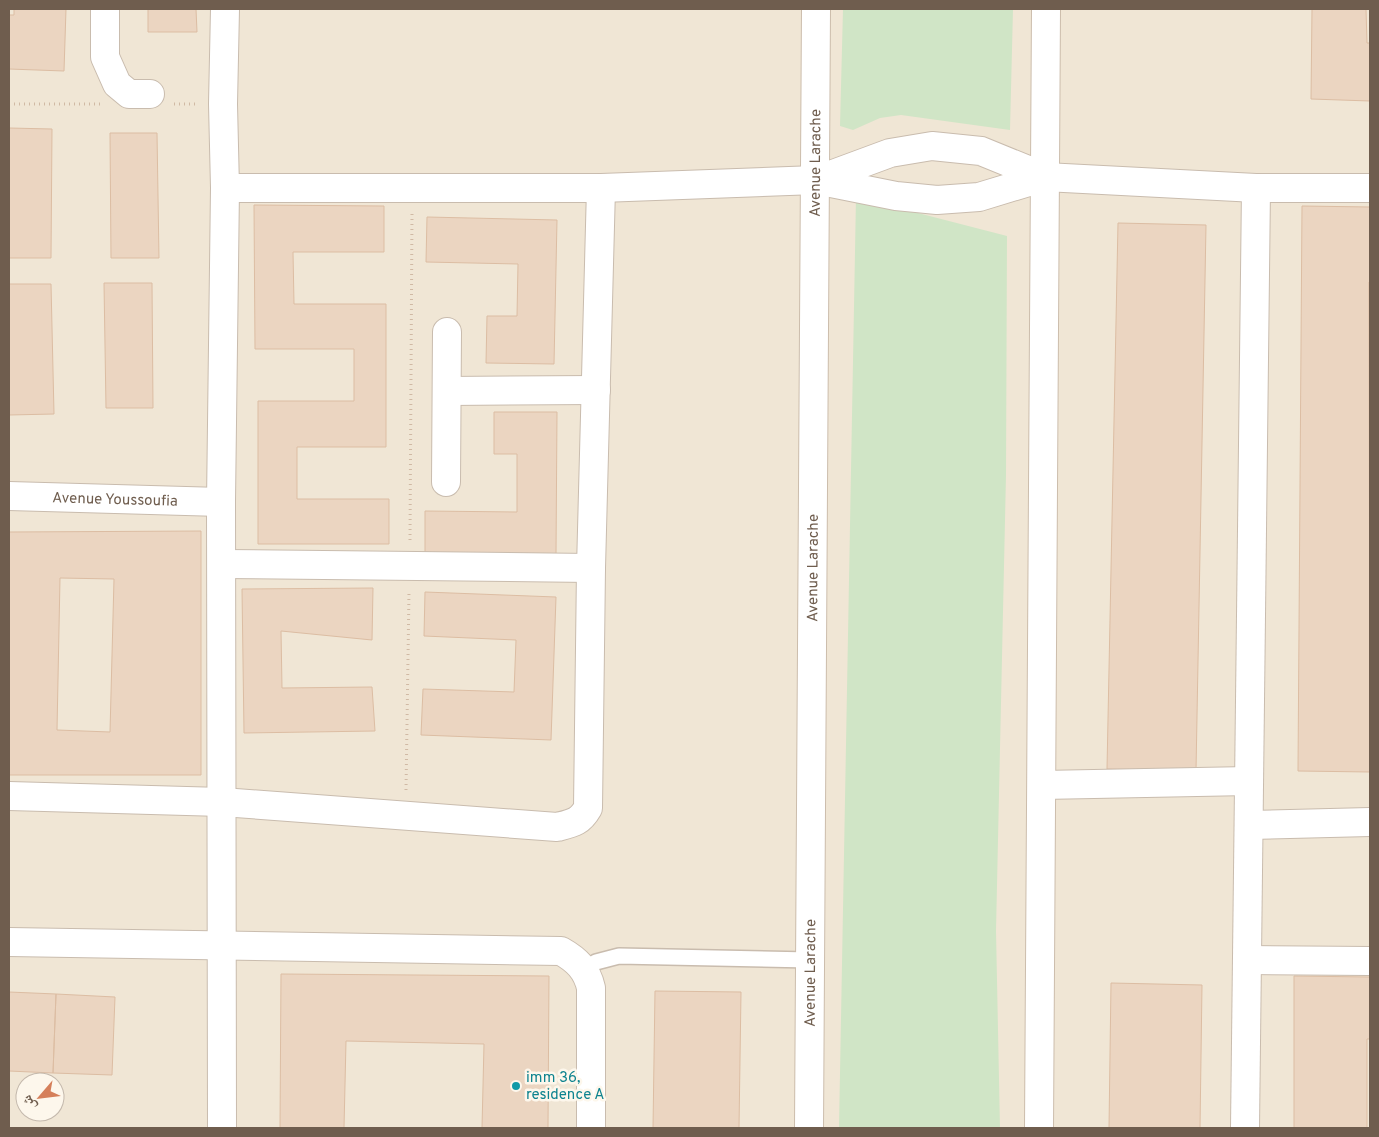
<svg xmlns="http://www.w3.org/2000/svg" width="1379" height="1137" viewBox="0 0 1379 1137" font-family="Overpass,'Noto Naskh Arabic',sans-serif">
	<rect width="100%" height="100%" fill="#f9f3e6"/>
	<!-- residential -->
	<path fill="#f0e6d5" fill-rule="evenodd" d="M9,9h1361v1119h-1361zM25,1082h30v30h-30z"/>
	<!-- green -->
	<path fill="#d0e5c6" d="M843,9h170l-3,121 -109,-15 -21,3 -27,12 -13,-4z
		M856,197l151,39 -1,239 -10,456 4,197h-161z"/>
	<!-- building -->
	<path fill="#ebd5c1" stroke="#dcbda3" fill-rule="evenodd" d="M14,9h52l-2,62 -55,-2v-54h5z
		M148,9h48l1,23h-49z
		M1312,9h54l1,34h3v58l-59,-2z
		M9,128l43,1 -1,129h-42z
		M110,133h47l2,125h-48z
		M254,205l130,1v46h-91l1,52h92v143h-89v52h92v45h-131v-143h96v-52h-99z
		M1302,206l68,1v75h-1l1,490 -72,-1z
		M427,217l130,3 -3,144 -68,-1 1,-47h30l1,-52 -92,-2z
		M1118,223l88,2 -10,546 -89,-2z
		M104,283h48l1,125h-47z
		M9,284h42l3,130 -45,1z
		M494,412h63l-1,143h-131v-44l92,1v-58h-23z
		M201,531v244h-192v-243zM60,578l54,1 -4,153 -53,-2z
		M373,588l-1,52 -91,-9 1,57 90,-1 3,44 -131,2 -2,-144z
		M425,592l131,5 -5,143 -130,-5 2,-46 91,3 2,-52 -92,-4z
		M281,974l268,2 -1,152h-66l2,-84 -138,-3 -2,87h-64z
		M1294,976l76,1v62h-3v89h-73z
		M1111,983l91,2 -2,143h-91z
		M655,991l86,1 -2,136h-86z
		M9,992l47,2 -3,79 -44,-2z
		M56,994l59,3 -3,78 -59,-2z"/>
	<g fill="none" stroke-linecap="round" stroke-linejoin="round">
		<defs>
			<path id="service" d="M584,970l12,-8 23,-6 191,4"/>
			<g id="minor">
				<path d="M105,9v48l12,27 12,10h21"/>
				<path d="M817,180l73,-27 42,-7 49,5 64,26 211,11h114"/>
				<path d="M225,188h376l215,-8 80,16 41,4 42,-3 66,-20"/>
				<path d="M447,391l149,-1"/>
				<path d="M446,482l1,-150"/>
				<path id="s1" d="M9,496l212,6"/>
				<path d="M222,564l369,4"/>
				<path d="M1042,785l207,-4"/>
				<path d="M9,796l213,6 335,25c16,-4 23,-5 31,-19l3,-240 10,-380"/>
				<path d="M1249,825l121,-3"/>
				<path d="M9,942l552,9c16,9 26,19 30,37v140"/>
				<path d="M1247,960l123,1"/>
				<path d="M222,1128l-1,-626 4,-314 -2,-84 2,-95"/>
				<path d="M1245,1128l11,-940"/>
			</g>
			<g id="secondary">
				<path id="s2" d="M809,1128l7,-1119"/>
				<path d="M1039,1128l7,-1119"/>
			</g>
		</defs>
		<!-- service casing -->
		<use href="#service" stroke="#c9bcae" stroke-width="18"/>
		<!-- minor casing -->
		<use href="#minor" stroke="#c9bcae" stroke-width="30"/>
		<!-- secondary casing -->
		<use href="#secondary" stroke="#ccbdac" stroke-width="30"/>
		<!-- path -->
		<path stroke="#d0b9a4" stroke-width="3" stroke-dasharray="1 4" stroke-linecap="butt" d="M9,104h92
			M174,104h24
			M410,540l2,-326
			M406,790l3,-199"/>
		<!-- service -->
		<use href="#service" stroke="#fff" stroke-width="15"/>
		<!-- minor -->
		<use href="#minor" stroke="#fff" stroke-width="28"/>
		<!-- secondary -->
		<use href="#secondary" stroke="#fff" stroke-width="28"/>
	</g>
	<!-- markers -->
	<circle fill="#0f9aa8" stroke="#fdf7ec" stroke-width="2" cx="516" cy="1086" r="5"/>
	<g text-anchor="middle" stroke-width="5" stroke-linejoin="round" paint-order="stroke">
		<!-- street labels -->
		<g font-size="15" fill="#6f5d4e" stroke="#fdf7ec">
			<text dy="5" stroke="none"><textPath href="#s2" startOffset="965">Avenue Larache</textPath></text>
			<text dy="5" stroke="none"><textPath href="#s1" startOffset="106">Avenue Youssoufia</textPath></text>
			<text dy="5" stroke="none"><textPath href="#s2" startOffset="560">Avenue Larache</textPath></text>
			<text dy="5" stroke="none"><textPath href="#s2" startOffset="155">Avenue Larache</textPath></text>
		</g>
		<!-- culture labels -->
		<g font-size="15" fill="#0d838f" stroke="#fdf7ec" text-anchor="start">
			<text x="526" y="1082">imm 36,<tspan x="526" dy="17">residence A</tspan></text>
		</g>
	</g>
	<!-- border -->
	<rect width="1379" height="1137" fill="none" stroke="#6f5d4e" stroke-width="20"/>
	<!-- north arrow -->
	<g transform="translate(40 1097) rotate(242)"><circle r="24" fill="#fdf7ec" stroke="#c4b9ad"/>
	<path d="M0-4L9 19L0 12L-9 19Z" fill="#d57f5a"/>
	<text y="-8" font-size="14" font-weight="bold" text-anchor="middle" fill="#6f5d4e">ش</text>
	</g>
</svg>
